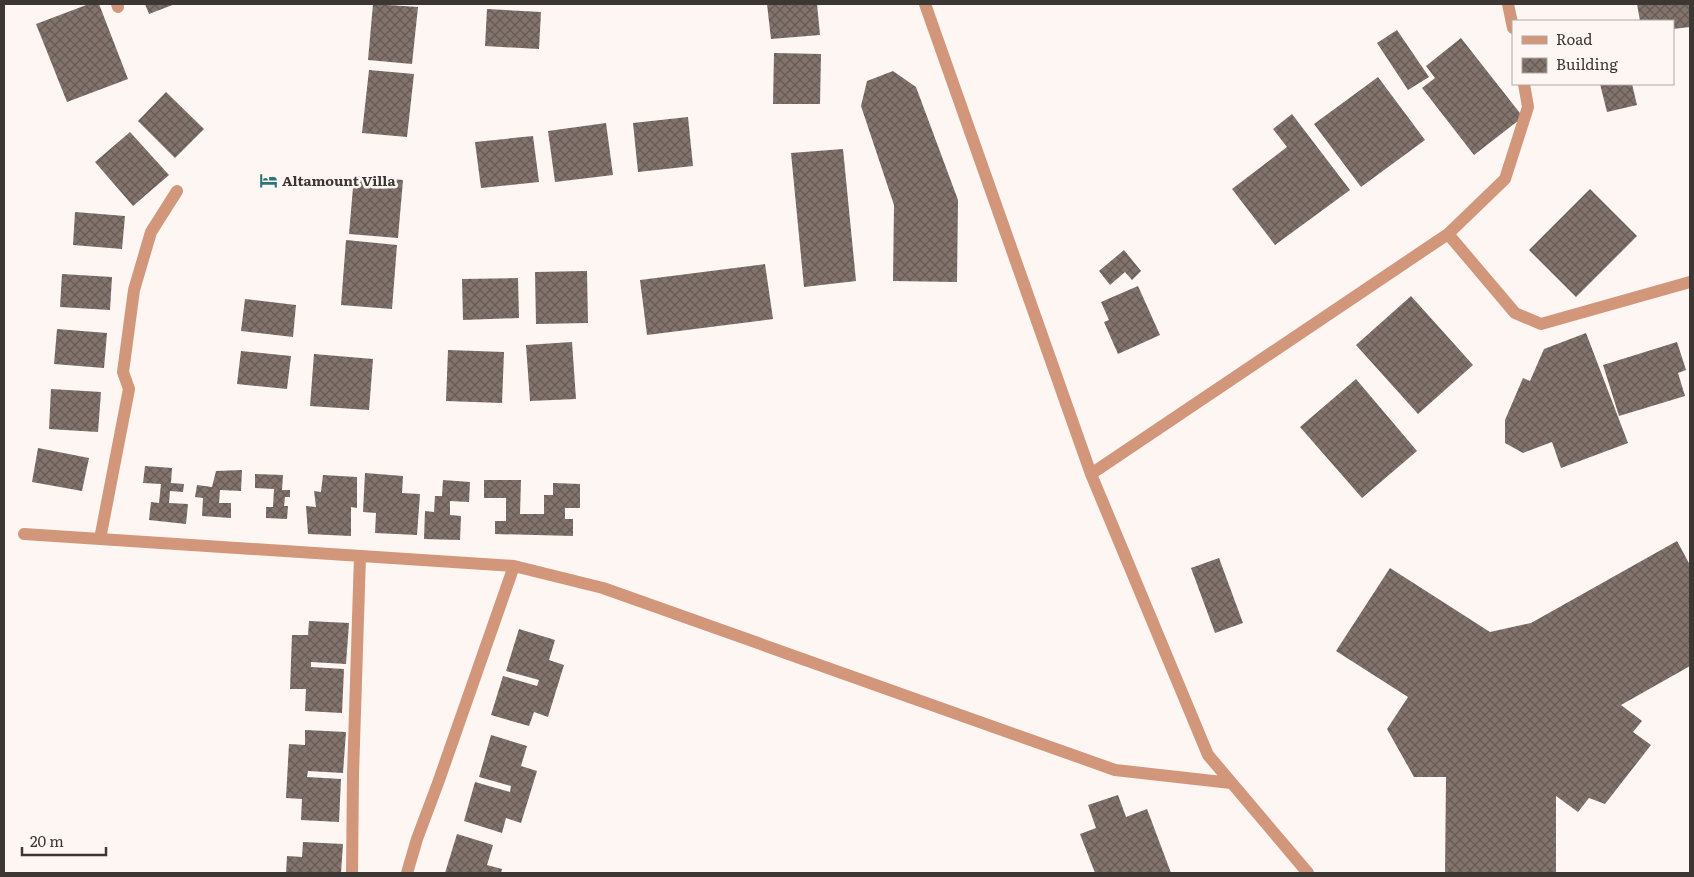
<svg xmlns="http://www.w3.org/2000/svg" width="1694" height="877" viewBox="0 0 1694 877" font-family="Literata,serif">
	<defs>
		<pattern id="building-cross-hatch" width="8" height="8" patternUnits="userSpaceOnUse" patternTransform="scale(1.25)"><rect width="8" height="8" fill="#82736c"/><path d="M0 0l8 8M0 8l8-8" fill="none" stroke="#665a55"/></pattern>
	</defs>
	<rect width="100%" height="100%" fill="#fdf6f3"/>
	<!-- building -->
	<path fill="url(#building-cross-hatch)" d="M89,4h10l29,75 -61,23 -31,-78z
		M145,4h30l-26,10z
		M373,4l45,3 -6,57 -44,-4z
		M767,4h50l3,31 -49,4z
		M1637,4h53v23l-17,2v-8h-33z
		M487,9l54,3 -2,37 -54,-3z
		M1397,30l32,47 -21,13 -31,-47z
		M1461,38l62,79 -49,38 -52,-67 13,-10 -9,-12z
		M774,53l47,1 -1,50h-47z
		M369,70l45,4 -7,63 -45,-4z
		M893,71l23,16 42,113 -1,82 -64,-1 1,-76 -33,-99 6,-25z
		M1378,77l47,63 -64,47 -47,-63z
		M1600,84h32l5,21 -30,7z
		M166,92l38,37 -29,29 -37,-37z
		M1292,114l58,76 -75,55 -43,-56 55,-42 -14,-18z
		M688,117l5,49 -55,6 -5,-49z
		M606,123l7,52 -58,7 -7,-51z
		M130,132l39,43 -36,31 -38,-44z
		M533,136l6,46 -58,6 -6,-46z
		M843,149l13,132 -52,6 -13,-134z
		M354,176l49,4 -5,58 -49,-4z
		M1590,189l47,47 -61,61 -47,-47z
		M75,212l50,4 -3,33 -49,-4z
		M346,240l51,5 -5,64 -51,-4z
		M1124,250l17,21 -9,9 -7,-8 -15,13 -11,-14z
		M765,264l8,55 -126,16 -7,-55z
		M587,271l1,52 -52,1 -1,-52z
		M62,274l50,3 -2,33 -50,-3z
		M518,278l1,40 -56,2 -1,-41z
		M1138,286l22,49 -42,19 -14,-32 5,-2 -8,-18z
		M1411,296l62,69 -55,49 -62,-69z
		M245,299l51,6 -3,32 -52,-6z
		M57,329l50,4 -3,35 -50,-4z
		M1586,333l42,110 -67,25 -9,-26 -29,11 -18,-10v-23l18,-42 7,3 14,-32z
		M572,342l4,57 -46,2 -4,-56z
		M1677,342l9,28 -8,3 7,23 -66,20 -16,-51z
		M448,350l56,2 -2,51 -56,-2z
		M241,351l50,5 -4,33 -50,-5z
		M314,354l59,5 -4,51 -59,-4z
		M1356,379l61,72 -55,47 -62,-71z
		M51,389l50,3 -3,40 -49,-3z
		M38,448l51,10 -7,33 -50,-9z
		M145,466l27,2 -1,15 13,1 -1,8 -13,-1 -1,12 19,1 -2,20 -37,-4 2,-18 8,1 2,-19 -18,-1z
		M242,470l-1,21 -21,-1 -1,13h12v15l-29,-2 1,-18 -8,-1 2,-12 15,2 4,-16z
		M365,473l38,3 -1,17 18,1 -3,41 -42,-2 1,-20 -13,-1z
		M255,474l28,1 -1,15h8v7h-5l-1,9h4l-1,13 -21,-1v-11h7l1,-18 -19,-1z
		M323,475l34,2v31l-6,-1v29l-43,-2 -2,-28 10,1 -2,-16 7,1z
		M443,480l27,2 -1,20 -19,-1v14l11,1 -1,24 -36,-1 1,-28 9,1 1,-16h7z
		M484,480h37l-1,34h24v-19h9v-12l27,1v24h-15v11h8v17l-78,-2v-13h11v-23h-22z
		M1677,541l13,24v101l-69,39 21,16 -9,11 18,13 -46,59 -16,-6 -11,14 -22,-16v77h-111l1,-96h-32l-27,-48 21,-32 -72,-46 54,-83 100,64 41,-9z
		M1219,558l24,65 -28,10 -24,-65z
		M309,621l40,2 -3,41 -35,-2v5l33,2 -2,44 -37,-2 1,-22h-16l2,-54h16z
		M519,629l36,11 -6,20 15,5 -16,52 -14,-5 -5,14 -38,-11 12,-39 34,10 2,-6 -33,-9z
		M305,730l41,2 -3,41 -35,-2 -1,6 34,2 -2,43 -38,-2 1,-21 -16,-1 3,-54 16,1z
		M491,735l36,11 -6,20 16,5 -16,52 -15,-5 -4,15 -38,-12 11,-39 35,10 1,-6 -32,-9z
		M1118,795l8,22 21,-8 24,64h-76l-15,-39 16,-6 -8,-23z
		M457,834l36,11 -6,20 15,4 -1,4h-56z
		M303,842l40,2 -2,29h-55l1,-17 15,1z"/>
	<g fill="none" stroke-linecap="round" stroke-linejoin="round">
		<!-- minor -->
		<path stroke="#d2967a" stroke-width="12" d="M117,4l1,3
			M925,4l166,470 117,281 100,118
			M1508,4l5,24
			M1448,234l67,79 26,11 149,-42
			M1091,474l357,-240 57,-55 23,-72 -4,-23
			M24,534l490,32 89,22 512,182 116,13
			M100,539l29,-150 -6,-17 11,-82 17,-58 26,-41
			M352,873l1,-98 7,-219
			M407,873l10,-34 21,-56 76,-217"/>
	</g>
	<!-- icons -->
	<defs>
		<symbol id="hotel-bare" viewBox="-9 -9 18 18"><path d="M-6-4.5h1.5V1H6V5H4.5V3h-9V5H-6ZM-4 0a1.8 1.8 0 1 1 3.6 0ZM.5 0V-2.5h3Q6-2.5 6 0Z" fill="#2b7576" stroke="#fdf6f3" stroke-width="2.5" paint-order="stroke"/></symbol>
	</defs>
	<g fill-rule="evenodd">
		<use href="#hotel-bare" x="256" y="168" width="25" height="25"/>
	</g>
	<g text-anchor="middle" stroke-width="5" stroke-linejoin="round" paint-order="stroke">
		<!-- poi labels -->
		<g font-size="14" font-weight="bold" fill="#3d3734" stroke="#fdf6f3" text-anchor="start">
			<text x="282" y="186">Altamount Villa</text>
		</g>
	</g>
	<!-- border -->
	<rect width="1694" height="877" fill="none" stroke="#3d3734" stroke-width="10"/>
	<!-- legend -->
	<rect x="1512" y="20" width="162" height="65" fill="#fdf6f3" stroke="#b0aaa7"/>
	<rect x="1522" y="36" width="25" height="8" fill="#d2967a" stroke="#b0aaa7"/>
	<text x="1556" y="45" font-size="15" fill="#3d3734">Road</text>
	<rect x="1522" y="58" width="25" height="15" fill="url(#building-cross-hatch)" stroke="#b0aaa7"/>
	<text x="1556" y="70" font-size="15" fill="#3d3734">Building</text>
	<!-- scale -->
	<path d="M22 847v8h84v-8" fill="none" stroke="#3d3734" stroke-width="2.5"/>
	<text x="30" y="847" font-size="15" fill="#3d3734" stroke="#fdf6f3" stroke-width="4" paint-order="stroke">20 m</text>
</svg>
